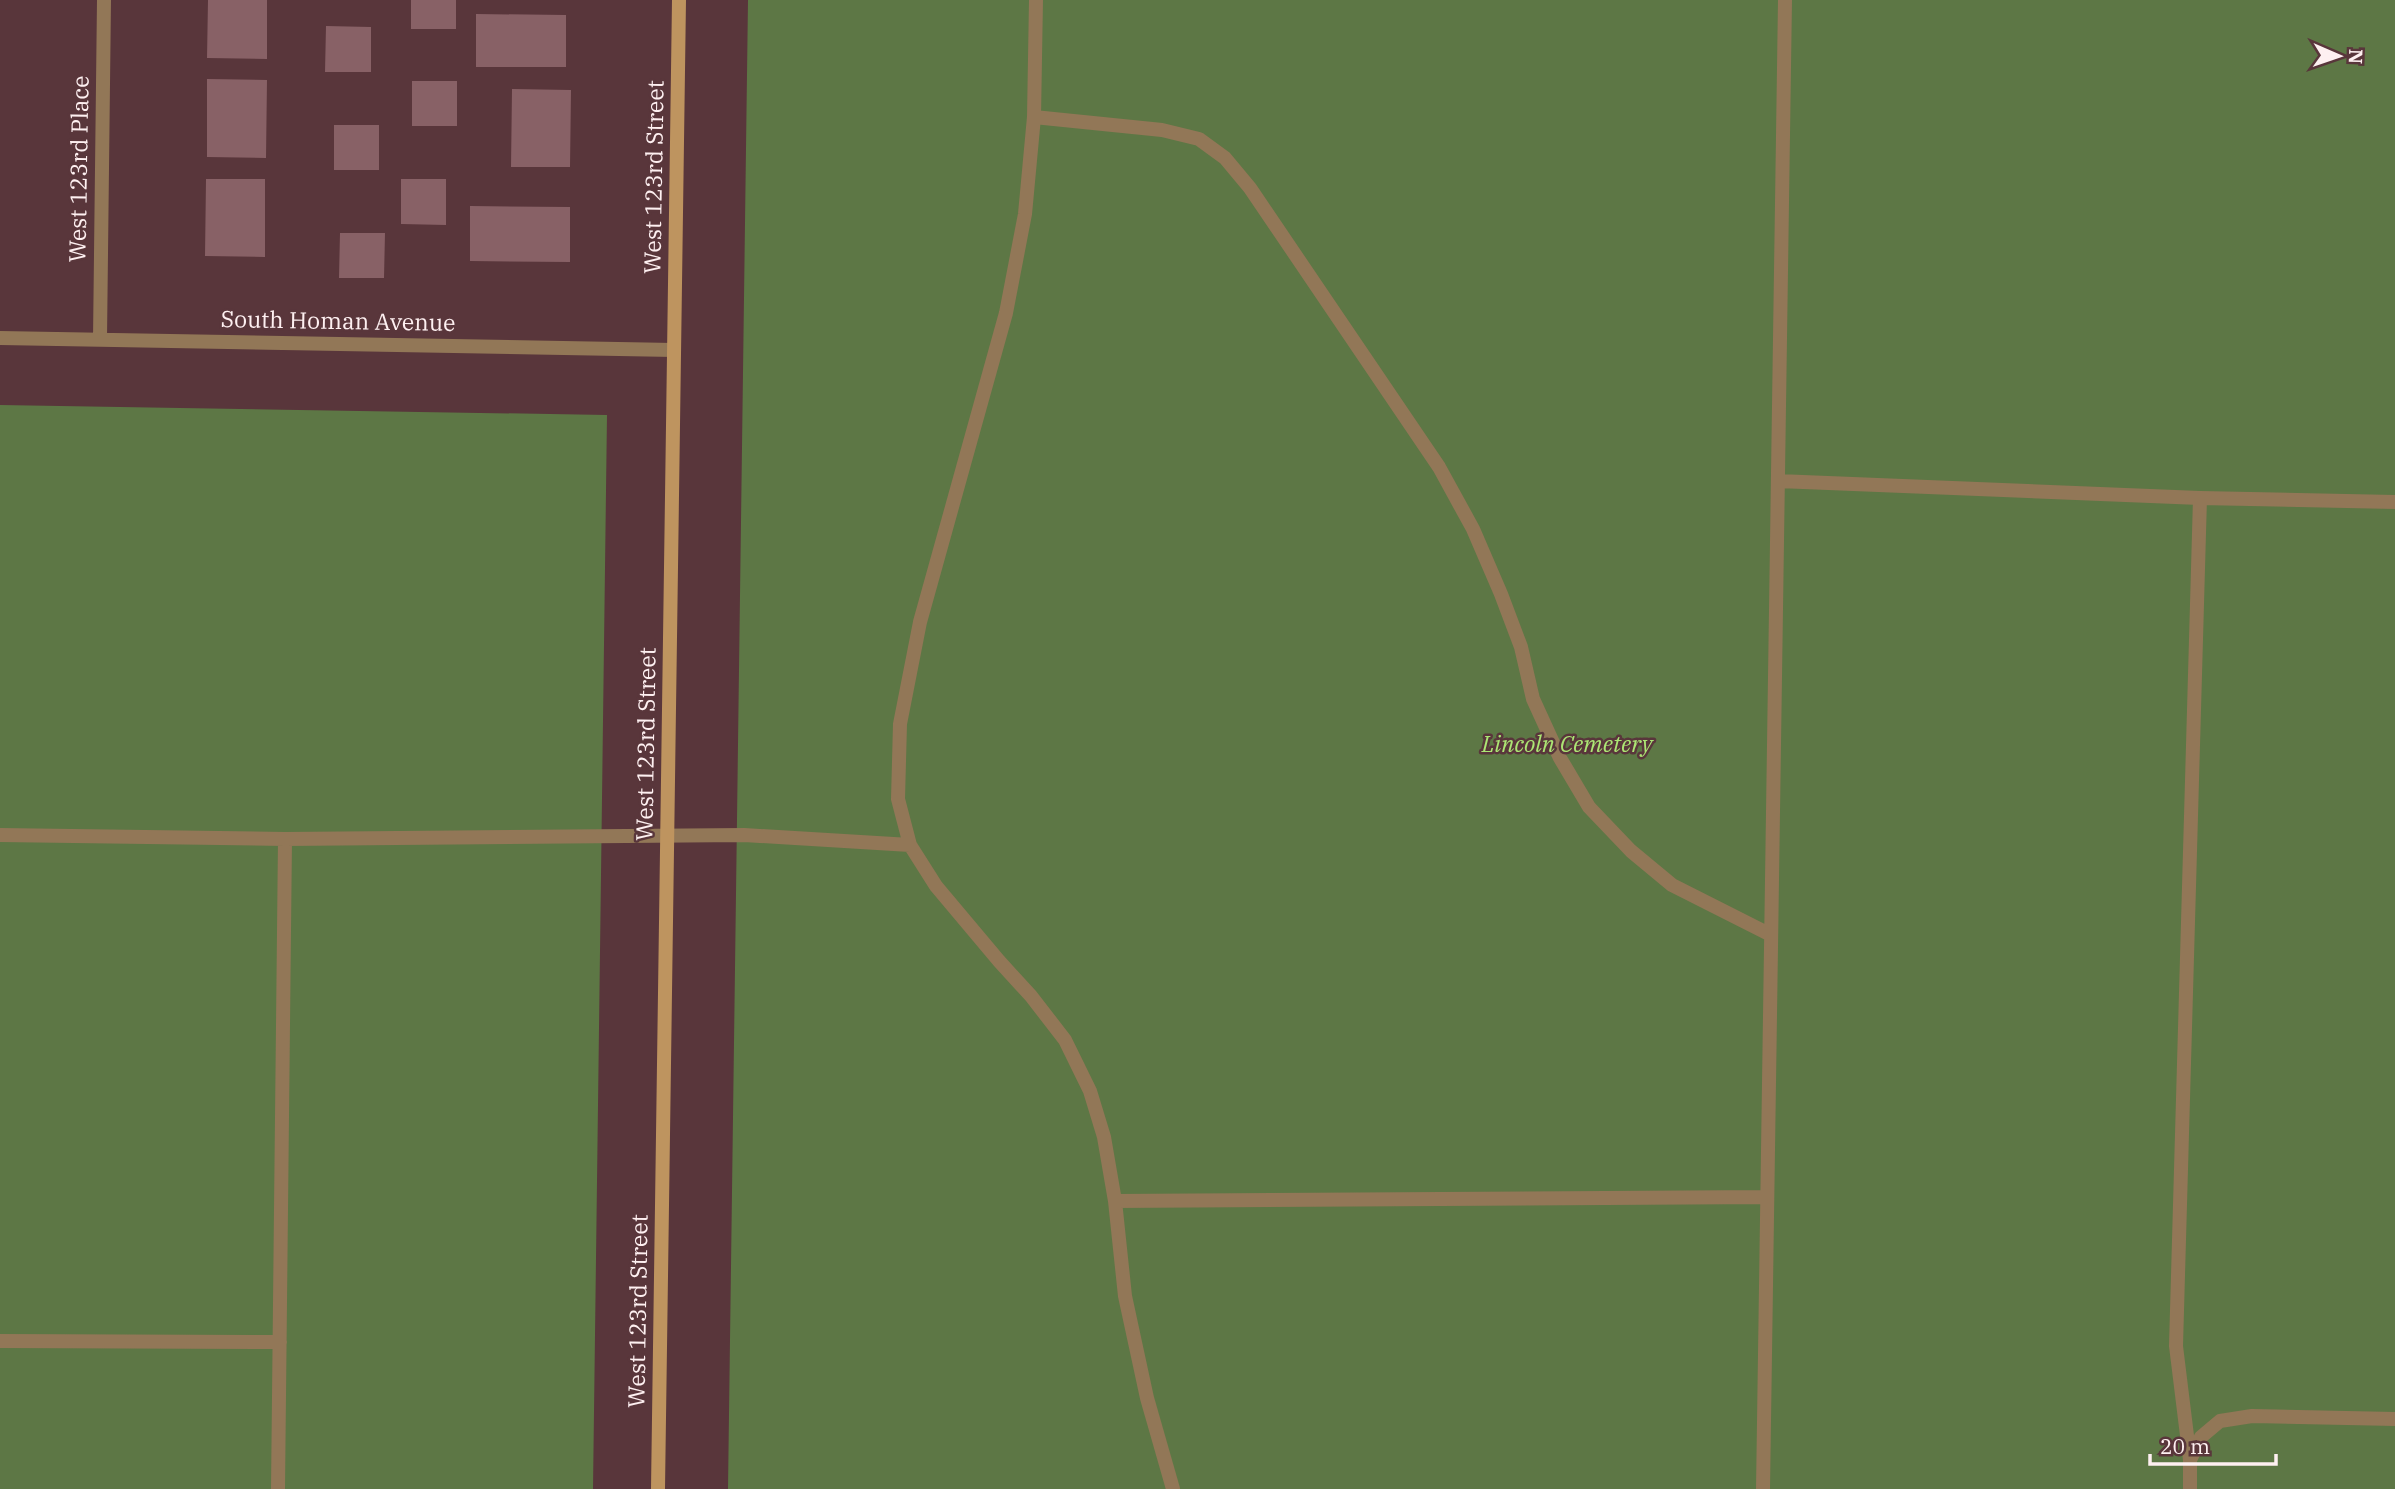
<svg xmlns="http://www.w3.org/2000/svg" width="2395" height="1489" viewBox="0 0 2395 1489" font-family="'IBM Plex Serif',serif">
	<rect width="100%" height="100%" fill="#59363b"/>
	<!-- green -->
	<path fill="#5d7745" d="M748,0h1647v1489h-1667z
		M0,405l607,10 -14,1074h-593z"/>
	<!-- building -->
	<path fill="#886166" d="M208,0h59v59l-60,-1z
		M411,0h45v29h-45z
		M476,14l90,1v52h-90z
		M326,26l45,1v45h-46z
		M207,79l60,1 -1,78 -59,-1z
		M412,81h45v45h-45z
		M512,89l59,1 -1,77h-59z
		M334,125h45v45h-45z
		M206,179h59v78l-60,-1z
		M401,179h45v46l-45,-1z
		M470,206l100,1v55l-100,-1z
		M340,233h45l-1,45h-45z"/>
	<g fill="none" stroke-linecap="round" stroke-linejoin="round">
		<!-- lane -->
		<path stroke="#927757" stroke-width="14" d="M1036,0l-2,117 -9,97 -19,99 -86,309 -20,102 -2,75 12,46 26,41 63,75 32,35 34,44 25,51 14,46 11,64 10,95 22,102 26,91
			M1034,117l128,13 37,9 26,19 25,30 189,279 34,62 28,65 20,53 12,52 27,59 29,49 42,44 41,34 99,50
			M1778,481l422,17 195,4
			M0,835l285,4 459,-4 166,10
			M1115,1201l652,-4
			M0,1341l280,1
			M2190,1460l-14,-114 24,-848
			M278,1489l7,-650
			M1763,1489l22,-1489
			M2190,1489v-29l11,-23 19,-16 32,-5 143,3"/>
		<!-- street -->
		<path stroke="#927757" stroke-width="14" d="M0,338l674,12
			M100,339l4,-339"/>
		<!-- secondary -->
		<path stroke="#be945f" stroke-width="14" d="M658,1489l21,-1489"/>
	</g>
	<g text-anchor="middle" stroke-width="5" stroke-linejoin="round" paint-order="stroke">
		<!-- street labels -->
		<g font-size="23" fill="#fef0f1" stroke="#59363b">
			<text transform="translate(79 169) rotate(-89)" y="8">West 123rd Place</text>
			<text transform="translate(654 177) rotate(-89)" y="8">West 123rd Street</text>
			<text transform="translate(338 321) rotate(1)" y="8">South Homan Avenue</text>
			<text transform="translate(646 744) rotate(-89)" y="8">West 123rd Street</text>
			<text transform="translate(638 1311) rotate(-89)" y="8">West 123rd Street</text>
		</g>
		<!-- park labels -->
		<g font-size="23" font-style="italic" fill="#ace674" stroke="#59363b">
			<text x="1567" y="752">Lincoln Cemetery</text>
		</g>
	</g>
	<!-- north arrow -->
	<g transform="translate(2339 56) rotate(92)" stroke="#59363b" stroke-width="5" paint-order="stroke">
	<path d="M0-5L12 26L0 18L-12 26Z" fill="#fef0f1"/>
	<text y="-10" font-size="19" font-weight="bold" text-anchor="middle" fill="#fef0f1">N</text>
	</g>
	<!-- scale -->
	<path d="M2150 1454v10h126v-10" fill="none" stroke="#fef0f1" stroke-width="3.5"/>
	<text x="2160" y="1454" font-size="21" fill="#fef0f1" stroke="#59363b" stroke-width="5" paint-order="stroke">20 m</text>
</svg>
